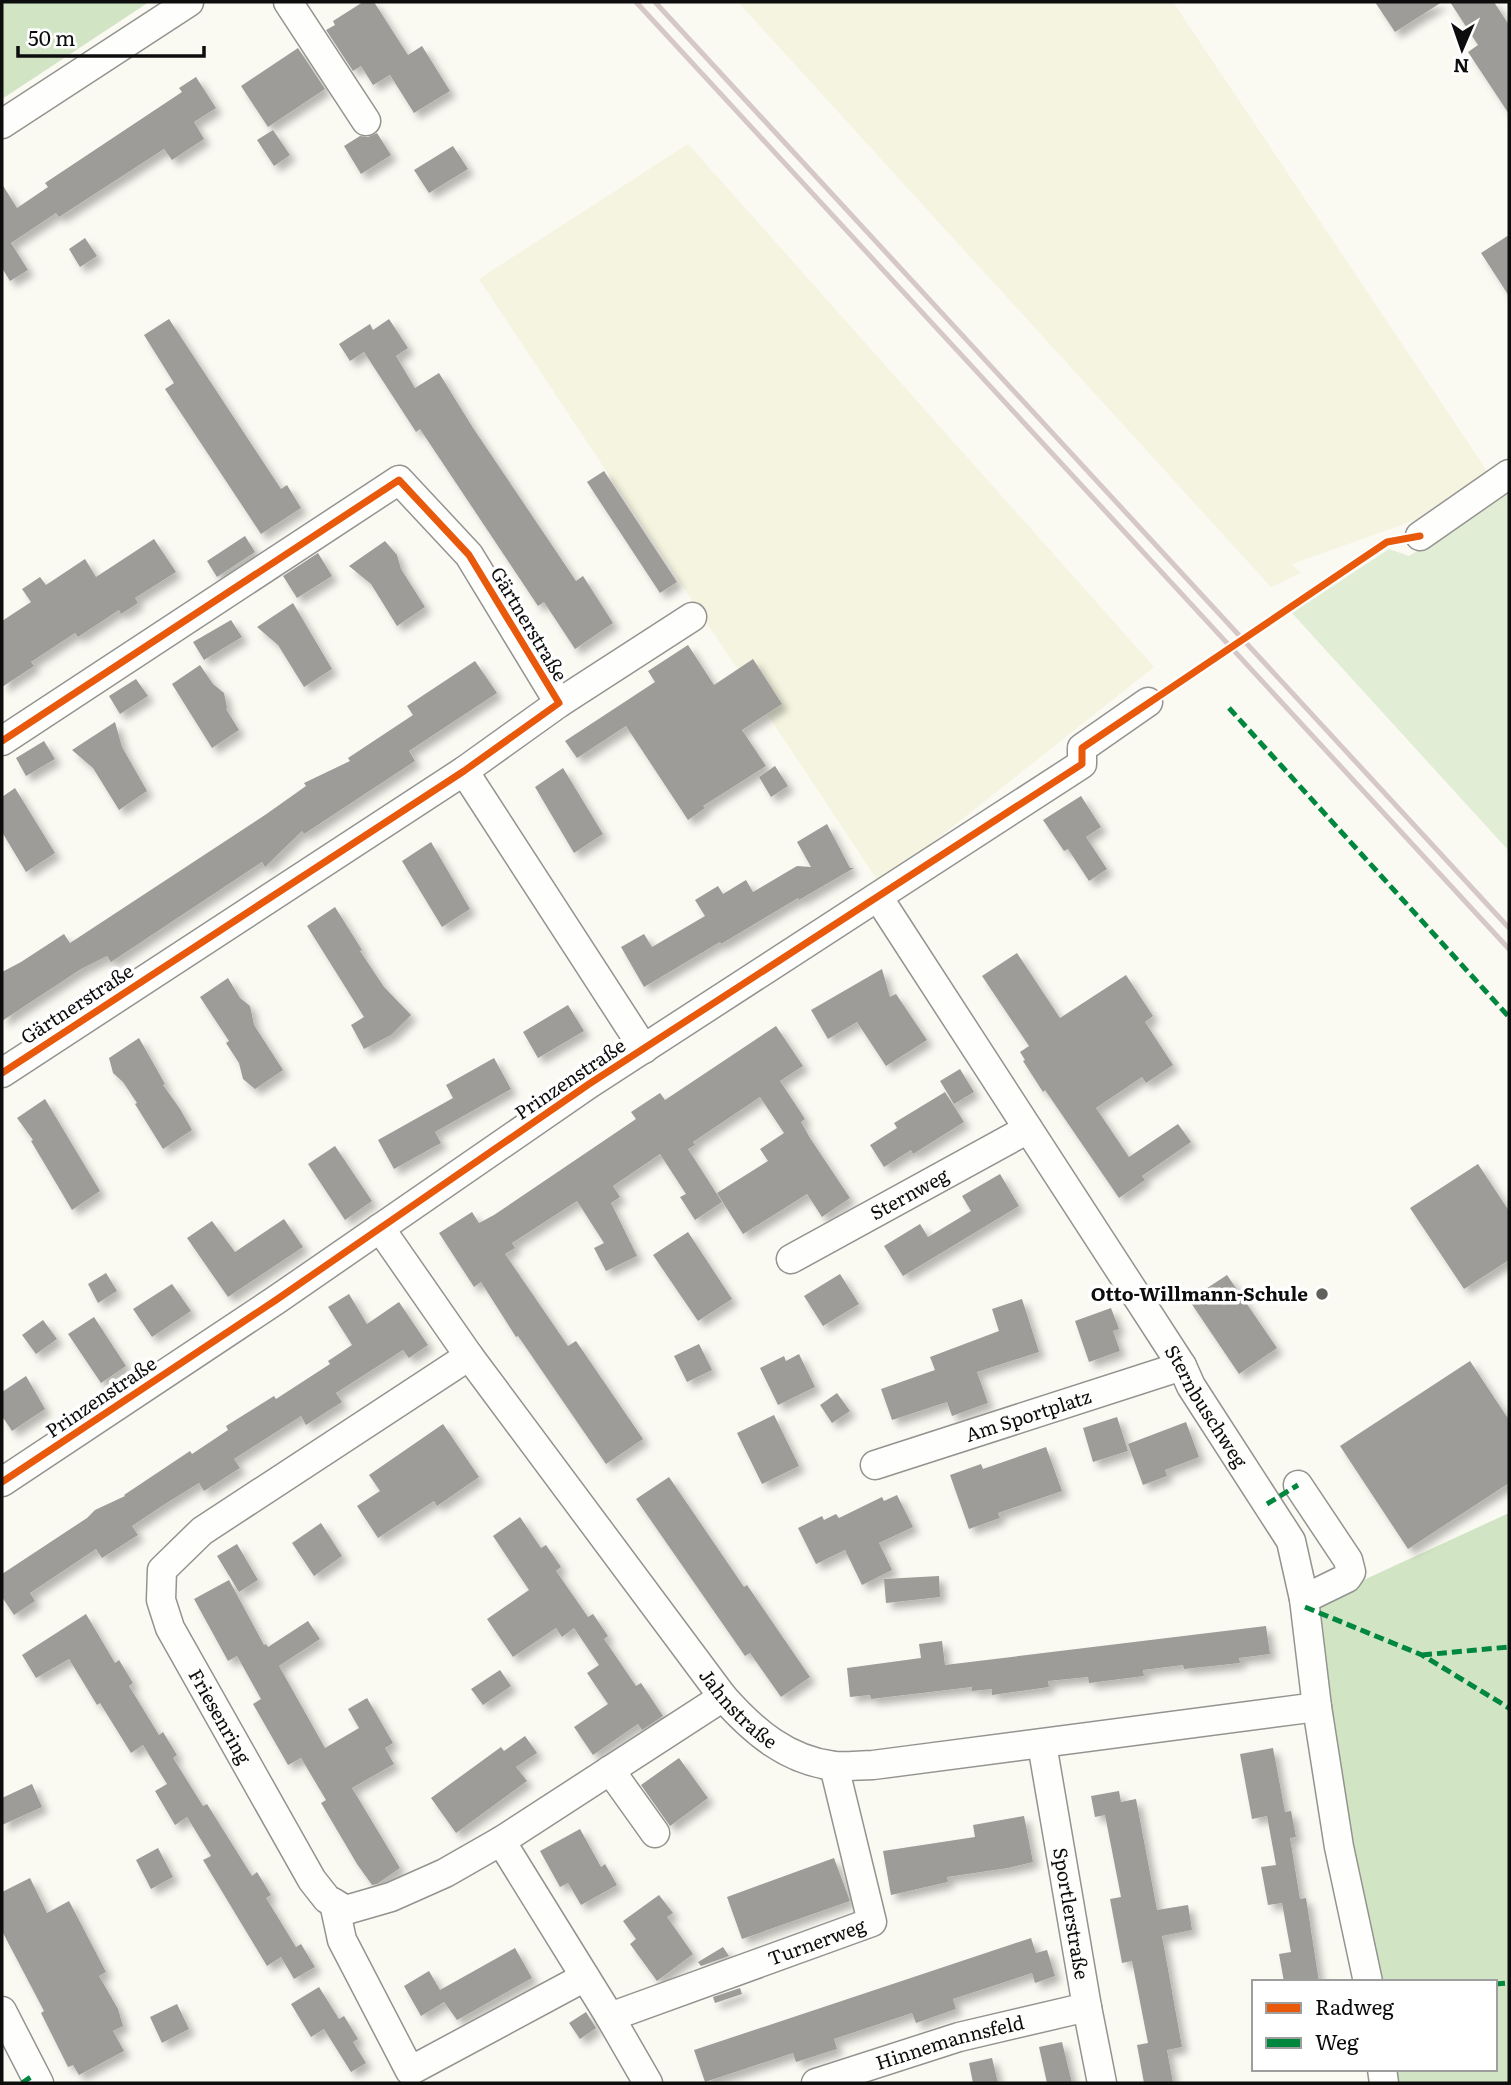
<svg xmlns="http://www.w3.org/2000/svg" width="1511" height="2085" viewBox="0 0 1511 2085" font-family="Literata,serif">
	<defs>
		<filter id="shadow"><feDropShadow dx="6" dy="6" stdDeviation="3.5" flood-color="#0004"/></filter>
	</defs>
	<rect width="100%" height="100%" fill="#faf9f2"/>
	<!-- farmland -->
	<path fill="#f4f4e0" d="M738,2h435l316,472 -68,44 -129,46 9,9 -30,14z
		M688,144l466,523 -274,217 -401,-605z"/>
	<!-- green -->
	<path fill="#e1edd4" d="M1509,493v358l-217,-238 97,-64 20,7z"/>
	<!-- forest -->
	<path fill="#d1e4c4" d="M2,2h147l-147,97z
		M1509,1513v570h-125l-2,-14h113v-87h-127l-63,-375z"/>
	<!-- building -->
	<path fill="#9d9c98" filter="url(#shadow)" d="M363,2h11l34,53 14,-9 28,45 -36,22 -24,-38 -17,10 -12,-19 -8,5 -27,-41 9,-5 -2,-4z
		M1375,2h67l-47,30z
		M1450,2h44l15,23v89l-41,-62 10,-7z
		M298,48l27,41 -57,38 -27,-41z
		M196,77l20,31 -22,14 10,17 -32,21 -8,-11 -105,68 -3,-4 -45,30 17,27 -18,11 -8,-13v-84l15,24 31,-21 -3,-4 137,-91 -3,-4z
		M273,130l17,25 -16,11 -17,-26z
		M377,133l14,22 -30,19 -17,-28 16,-10 8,1z
		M453,146l15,23 -39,24 -15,-23z
		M1509,235v61l-28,-43z
		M85,238l12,18 -17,11 -11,-18z
		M169,319l112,170 6,-4 14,23 -40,26 -96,-145 9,-6 -30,-48z
		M389,319l19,29 -12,8 19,32 24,-15 34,55 103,153 7,-5 30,47 -38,26 -31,-47 -6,4 -118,-177 -4,3 -52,-80 -14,9 -11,-17 31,-20 3,6z
		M604,471l73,111 -17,11 -73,-111z
		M245,536l10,16 -38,25 -10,-16z
		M154,539l22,33 -41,26 3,5 -17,11 -2,-4 -41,27 -3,-4 -44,29 3,4 -32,21v-66l29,-19 -9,-13 18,-12 6,8 39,-26 11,18z
		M385,541l12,14 4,14 24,38 -28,19 -26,-42 -22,-18z
		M318,553l14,23 -35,22 -14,-22z
		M293,603l39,66 -28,18 -26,-42 -21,-18z
		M231,620l11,17 -38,23 -11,-18z
		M688,645l26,40 39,-26 29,45 -40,26 24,36 -63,40 2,2 -17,12 -62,-94 -49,32 -12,-17 90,-59 -7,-11z
		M475,661l22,32 -88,58 6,10 -111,73 -2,-3 -37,36 -3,-5 -151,100 -4,-6 -26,13 -79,52v-49l19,-10 43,-28 6,9 195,-128 41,-29 -2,-3 46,-22 -2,-3 65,-43 -6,-9z
		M200,665l13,19 11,9 3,15 -1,1 13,21 -27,18 -40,-64z
		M136,679l12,17 -28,18 -11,-18z
		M115,722l7,25 25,44 -28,19 -26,-42 -21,-18z
		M44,741l11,18 -29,17 -10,-18z
		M775,766l13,20 -17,11 -12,-20z
		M563,768l40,66 -29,19 -39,-66z
		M15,788l40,65 -29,19 -24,-40v-35z
		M1081,796l20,31 -15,10 21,32 -18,12 -21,-32 -4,2 -21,-31z
		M827,824l23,44h4l-55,32 -1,-2 -77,46 -1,-2 -76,45 -23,-40 23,-13 8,13 53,-31 -10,-16 23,-14 5,8 23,-14 7,12 44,-26 14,1 -14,-25z
		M431,842l39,67 -28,18 -40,-66z
		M335,907l27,43 -2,1 24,36 27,28 -20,20 -27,14 -13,-24 13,-8 -57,-91z
		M1017,953l43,65 66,-43 27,41 -8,6 28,43 -27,18 -4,-6 -46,31 33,49 49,-33 13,18 -49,34 3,4 -26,18 -74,-108 -2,2 -20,-31 2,-1 -5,-8 9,-6 -47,-70z
		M882,969l8,28 6,-3 31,46 -41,26 -29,-44 -29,17 -17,-29z
		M228,978l12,20 10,8 4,19 29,45 -28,19 -12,-10 -4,-16 -13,-20 3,-2 -29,-44z
		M568,1005l16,26 -46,27 -15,-26z
		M776,1026l27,40 -23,15 25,38 -4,3 9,16 40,60 -28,19 -15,-23 -64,40 -26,-41 51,-32 -8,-12 24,-16 -24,-36 -67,45 2,3 -7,4 34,53 -27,18 -15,-23 6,-3 -26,-40 -47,32 7,11 -9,6 26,53 -31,15 -12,-23 10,-5 -27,-42 -65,42 3,5 -10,6 63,92 8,-5 67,98 -37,25 -88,-128 -2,1 -35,-55 -7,5 -35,-54 33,-21 7,11 15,-8 142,-96 -5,-7 29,-19 5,7z
		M139,1038l26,46 -2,1 17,24 12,21 -29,19 -28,-45 2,-1 -14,-21 -10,-9 -4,-15z
		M494,1058l17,31 -76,43 6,11 -47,26 -16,-29 75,-42 -7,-13z
		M960,1069l14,23 -20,12 -14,-23z
		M945,1092l19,30 -51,32 -2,-4 -27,17 -14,-22 27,-17 -3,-5z
		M45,1099l55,92 -28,19 -41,-69 2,-1 -16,-22z
		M335,1146l37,55 -27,19 -37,-56z
		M1478,1164l31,47v49l-45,29 -54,-81z
		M1000,1174l19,32 -116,70 -19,-30 36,-22 8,13 43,-26 -9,-15z
		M284,1219l19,28 -75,50 -41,-59 25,-17 23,31z
		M688,1232l44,67 -34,22 -45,-66z
		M106,1273l11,18 -19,12 -10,-19z
		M840,1274l19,30 -36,22 -19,-30z
		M1227,1275l50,73 -38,26 -50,-74z
		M172,1284l19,27 -39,26 -19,-28z
		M349,1294l18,30 32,-22 29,43 -19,13 -6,-8 -67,43 6,9 -36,23 -5,-9 -67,43 6,9 -36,23 -5,-8 -34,21 -33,22 6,9 -36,23 -6,-9 -66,44 5,8 -21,14 -12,-18v-23l85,-56 8,-8 30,-14 -1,-1 66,-44 2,3 36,-24 -2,-4 48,-30 2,3 37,-24 17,-11 -2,-3 24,-16 -24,-38z
		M1022,1299l17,53 -62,20 11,31 -36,13 -5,-14 -55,18 -11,-31 54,-19 -5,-13 69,-26 -7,-22z
		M1111,1308l8,21 -6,2 7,20 -31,11 -14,-41z
		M94,1317l32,49 -25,17 -33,-49z
		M43,1320l14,19 -21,15 -14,-19z
		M699,1344l13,26 -25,12 -13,-26z
		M799,1354l16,33 -37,18 -18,-37 24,-12 2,5z
		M1470,1361l39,59v63l-101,66 -68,-103z
		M26,1376l19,33 -33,22 -10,-15v-24z
		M837,1393l13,18 -18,12 -12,-18z
		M774,1415l25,51 -37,18 -25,-51z
		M1117,1417l11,34 -35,11 -10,-34z
		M1186,1422l13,35 -34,13 2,6 -24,9 -15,-41z
		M443,1424l36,53 -42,29 -3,-5 -56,37 -21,-32 23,-15 -11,-16z
		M1046,1447l16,44 -64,22 2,5 -31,11 -19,-54 31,-11 2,5z
		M669,1477l75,110 3,-2 63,92 -29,20 -31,-44 -5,3 -109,-157z
		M897,1495l16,32 -34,16 13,27 -30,15 -17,-35 -29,14 -18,-36 24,-12 2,4 12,-6 3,4 43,-21 2,4z
		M520,1517l21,31 5,-3 15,22 -5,4 32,46 5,-3 15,22 -4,3 32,47 5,-3 22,33 -21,14 -4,-6 -45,31 -19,-28 34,-23 -21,-31 12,-8 -25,-37 -12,9 -6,-9 -43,29 -26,-38 42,-29 -36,-54z
		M321,1523l21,33 -28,20 -22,-33z
		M237,1544l21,36 -19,12 -22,-36z
		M939,1576l1,21 -54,6 -2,-24z
		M229,1580l35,65 2,-1 2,3 40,-26 12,18 -41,27 46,82 34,-20 -11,-19 19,-11 26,45 -8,5 9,16 -42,24 48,80 -23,16 -5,1 -15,-21 -36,-61 5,-3 -25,-42 -13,7 -35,-61 8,-5 -24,-43 -9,5 -34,-62z
		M86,1614l29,49 4,-3 14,23 -4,3 30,49 4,-3 14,23 -4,3 30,48 4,-2 45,72 5,-4 14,23 -5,3 30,49 5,-3 14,23 -21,12 -13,-22 -14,9 -64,-106 8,-4 -24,-39 -12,8 -20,-34 12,-7 -24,-39 -12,8 -31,-50 -3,2 -28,-46 -33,19 -14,-23z
		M1266,1626l4,28 -31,4 1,5 -56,6 -1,-4 -40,5 1,6 -55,7 -1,-6 -40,4 1,6 -57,8v-6l-20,2v-4l-101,12 -1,-4 -20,2 -3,-29 74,-10 -2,-14 23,-3 3,24z
		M500,1670l11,16 -28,19 -12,-16z
		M525,1736l12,17 -21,14 11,14 -71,52 -25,-35 70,-51 3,4z
		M1273,1748l12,64 6,-1 5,26 -6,1 10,61 6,-1 13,84h-35l-5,-28 12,-2 -9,-49 -14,2 -7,-38 15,-2 -9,-49 -15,3 -12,-65z
		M679,1758l29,40 -38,28 -29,-41z
		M32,1784l10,23 -40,18v-27z
		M1119,1791l2,11 15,-3 21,111 31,-5 4,25 -30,6 20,111 -15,3 6,33h-29l-7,-38 11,-2 -16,-82 -10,2 -12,-64 11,-2 -16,-82 -10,2 -4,-21z
		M1024,1816l9,46 -25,6 -61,9 1,5 -57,13 -8,-44 92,-14 -2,-12z
		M580,1829l21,38 4,-3 12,21 -36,20 -13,-22 -8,4 -20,-36z
		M158,1848l15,29 -22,12 -15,-29z
		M834,1858l16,43 -108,38 -15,-42z
		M30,1878l17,35 22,-12 37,71 -7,4 19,33 5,17 -10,5 11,20 -45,24 -6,-10 -5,2 -27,-54 3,-2 -42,-80v-39z
		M659,1895l14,18 -6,4 26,37 -36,27 -27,-37 6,-5 -13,-18z
		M1031,1938l5,15 11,-3 8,26 -20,7 -3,-10 -79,26 3,10 -40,14 -4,-10 -78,26 3,10 -41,13 -3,-9 -88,29 -11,-32z
		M723,1947l6,9 -28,10 -3,-4z
		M515,1948l17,30 -75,42 -13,-18 -23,14 -17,-30 25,-15 11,19z
		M319,1987l20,32 5,-3 14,23 -5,3 13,21 -15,9 -27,-43 -13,8 -20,-33z
		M740,1988l2,6 -27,9 -2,-6z
		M177,2004l12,25 -27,14 -12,-26z
		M586,2012l10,16 -16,11 -11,-16z
		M1062,2042l10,41h-25l-8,-36z
		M992,2058l6,25h-25l-4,-20z"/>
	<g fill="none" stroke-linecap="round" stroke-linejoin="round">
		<defs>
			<g id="minor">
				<path d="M288,2l78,119"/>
				<path d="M2,124l187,-122"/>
				<path d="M1420,536l89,-62"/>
				<path d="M559,703l133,-86"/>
				<path d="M2,741l397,-261 70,75 90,148 -95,68 -462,302"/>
				<path d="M464,771l180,278"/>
				<path id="s1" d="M878,897l304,469 9,20 100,155 13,58 13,108 22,140 29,135"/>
				<path id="s2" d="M380,1228l89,128 254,341c31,35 64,63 111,69 13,1 27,-1 39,-1l444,-58"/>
				<path id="s3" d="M791,1259l237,-130"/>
				<path id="s4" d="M469,1356l-267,175 -40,39 -1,30 9,28 142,252 15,19 19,11 45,-13 54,-24 56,-32 222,-144"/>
				<path id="s5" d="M875,1465l307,-99"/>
				<path d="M2,1482l274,-182 313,-216 493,-320v-16l66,-46"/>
				<path d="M1298,1485l50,75 3,12 -4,6 -43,21"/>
				<path id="s6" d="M1042,1744l45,263 15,76"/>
				<path d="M610,1770l45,63"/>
				<path d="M501,1841l109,176 38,66"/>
				<path d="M334,1903l8,37 68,131 175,-94"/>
				<path d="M2,2011l37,72"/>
				<path id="s7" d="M610,2017l262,-95 -38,-156"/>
				<path d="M1382,2069l2,14"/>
				<path id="s8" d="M816,2083l143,-46 128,-30"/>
			</g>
		</defs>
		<!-- minor casing -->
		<use href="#minor" stroke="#949390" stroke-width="31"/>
		<!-- minor -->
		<use href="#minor" stroke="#fefefd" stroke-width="28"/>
		<!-- rail -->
		<path stroke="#d5c8c6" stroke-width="5" d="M636,2l873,947
			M655,2l854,926"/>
		<!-- quiet -->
		<path stroke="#00873e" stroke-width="5" stroke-dasharray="10 5" stroke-linecap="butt" d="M1229,708l280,309
			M1267,1504l31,-19
			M1305,1607l117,48 87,53
			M1422,1655l87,-8
			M1495,1984l14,-1
			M22,2083l12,-8"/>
		<defs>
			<path id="cycleway" d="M2,741l397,-261 70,75 90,148 -95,68 -462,302
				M2,1482l274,-182 313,-216 493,-320v-16l305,-206 33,-6"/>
		</defs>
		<!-- cycleway casing -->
		<use href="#cycleway" stroke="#fff" stroke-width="11"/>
		<!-- cycleway -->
		<use href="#cycleway" stroke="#e8590c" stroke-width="7"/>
	</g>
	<!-- markers -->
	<circle fill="#60605d" stroke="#fff" stroke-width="2.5" cx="1322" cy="1294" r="7"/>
	<g text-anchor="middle" stroke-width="7" stroke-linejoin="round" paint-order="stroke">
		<!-- street labels -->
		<g font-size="19" fill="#0d0d0d" stroke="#fff">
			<text transform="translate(529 624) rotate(59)" y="7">Gärtnerstraße</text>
			<text transform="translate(77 1004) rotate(-33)" y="7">Gärtnerstraße</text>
			<text transform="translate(570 1079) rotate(-34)" y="7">Prinzenstraße</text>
			<text dy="7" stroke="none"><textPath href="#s3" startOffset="135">Sternweg</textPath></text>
			<text transform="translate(101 1397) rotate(-34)" y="7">Prinzenstraße</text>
			<text dy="7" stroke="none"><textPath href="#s1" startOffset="606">Sternbuschweg</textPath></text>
			<text dy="7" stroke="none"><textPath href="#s5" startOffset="161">Am Sportplatz</textPath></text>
			<text dy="7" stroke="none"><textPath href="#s2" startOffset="600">Jahnstraße</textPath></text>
			<text dy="7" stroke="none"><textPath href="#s4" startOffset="536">Friesenring</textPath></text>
			<text dy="7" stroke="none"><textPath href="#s6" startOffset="172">Sportlerstraße</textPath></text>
			<text dy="7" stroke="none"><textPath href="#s7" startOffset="220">Turnerweg</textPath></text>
			<text dy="7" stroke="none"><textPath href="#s8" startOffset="140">Hinnemannsfeld</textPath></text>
		</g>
		<!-- poi labels -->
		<g font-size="19" font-weight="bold" fill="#0d0d0d" stroke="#fff" text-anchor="end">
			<text x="1308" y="1301">Otto-Willmann-Schule</text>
		</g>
	</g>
	<!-- border -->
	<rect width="1511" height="2085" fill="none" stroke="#0d0d0d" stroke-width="7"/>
	<!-- legend -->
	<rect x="1252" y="1980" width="245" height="91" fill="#ffffff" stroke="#9e9e9e" stroke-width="2"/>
	<rect x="1266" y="2003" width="35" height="10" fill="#e8590c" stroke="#9e9e9e" stroke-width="2"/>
	<text x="1315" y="2015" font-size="21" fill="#0d0d0d">Radweg</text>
	<rect x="1266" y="2038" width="35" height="10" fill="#00873e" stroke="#9e9e9e" stroke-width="2"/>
	<text x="1315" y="2050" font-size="21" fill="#0d0d0d">Weg</text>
	<!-- north arrow -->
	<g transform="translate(1462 49) rotate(182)" stroke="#ffffff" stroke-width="5" paint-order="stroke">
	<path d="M0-5L12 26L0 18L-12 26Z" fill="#0d0d0d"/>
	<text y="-10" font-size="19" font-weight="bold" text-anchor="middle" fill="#0d0d0d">N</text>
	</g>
	<!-- scale -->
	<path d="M18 46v10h186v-10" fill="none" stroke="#0d0d0d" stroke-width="3.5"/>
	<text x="28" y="46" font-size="21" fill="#0d0d0d" stroke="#ffffff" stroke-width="5" paint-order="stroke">50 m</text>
</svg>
